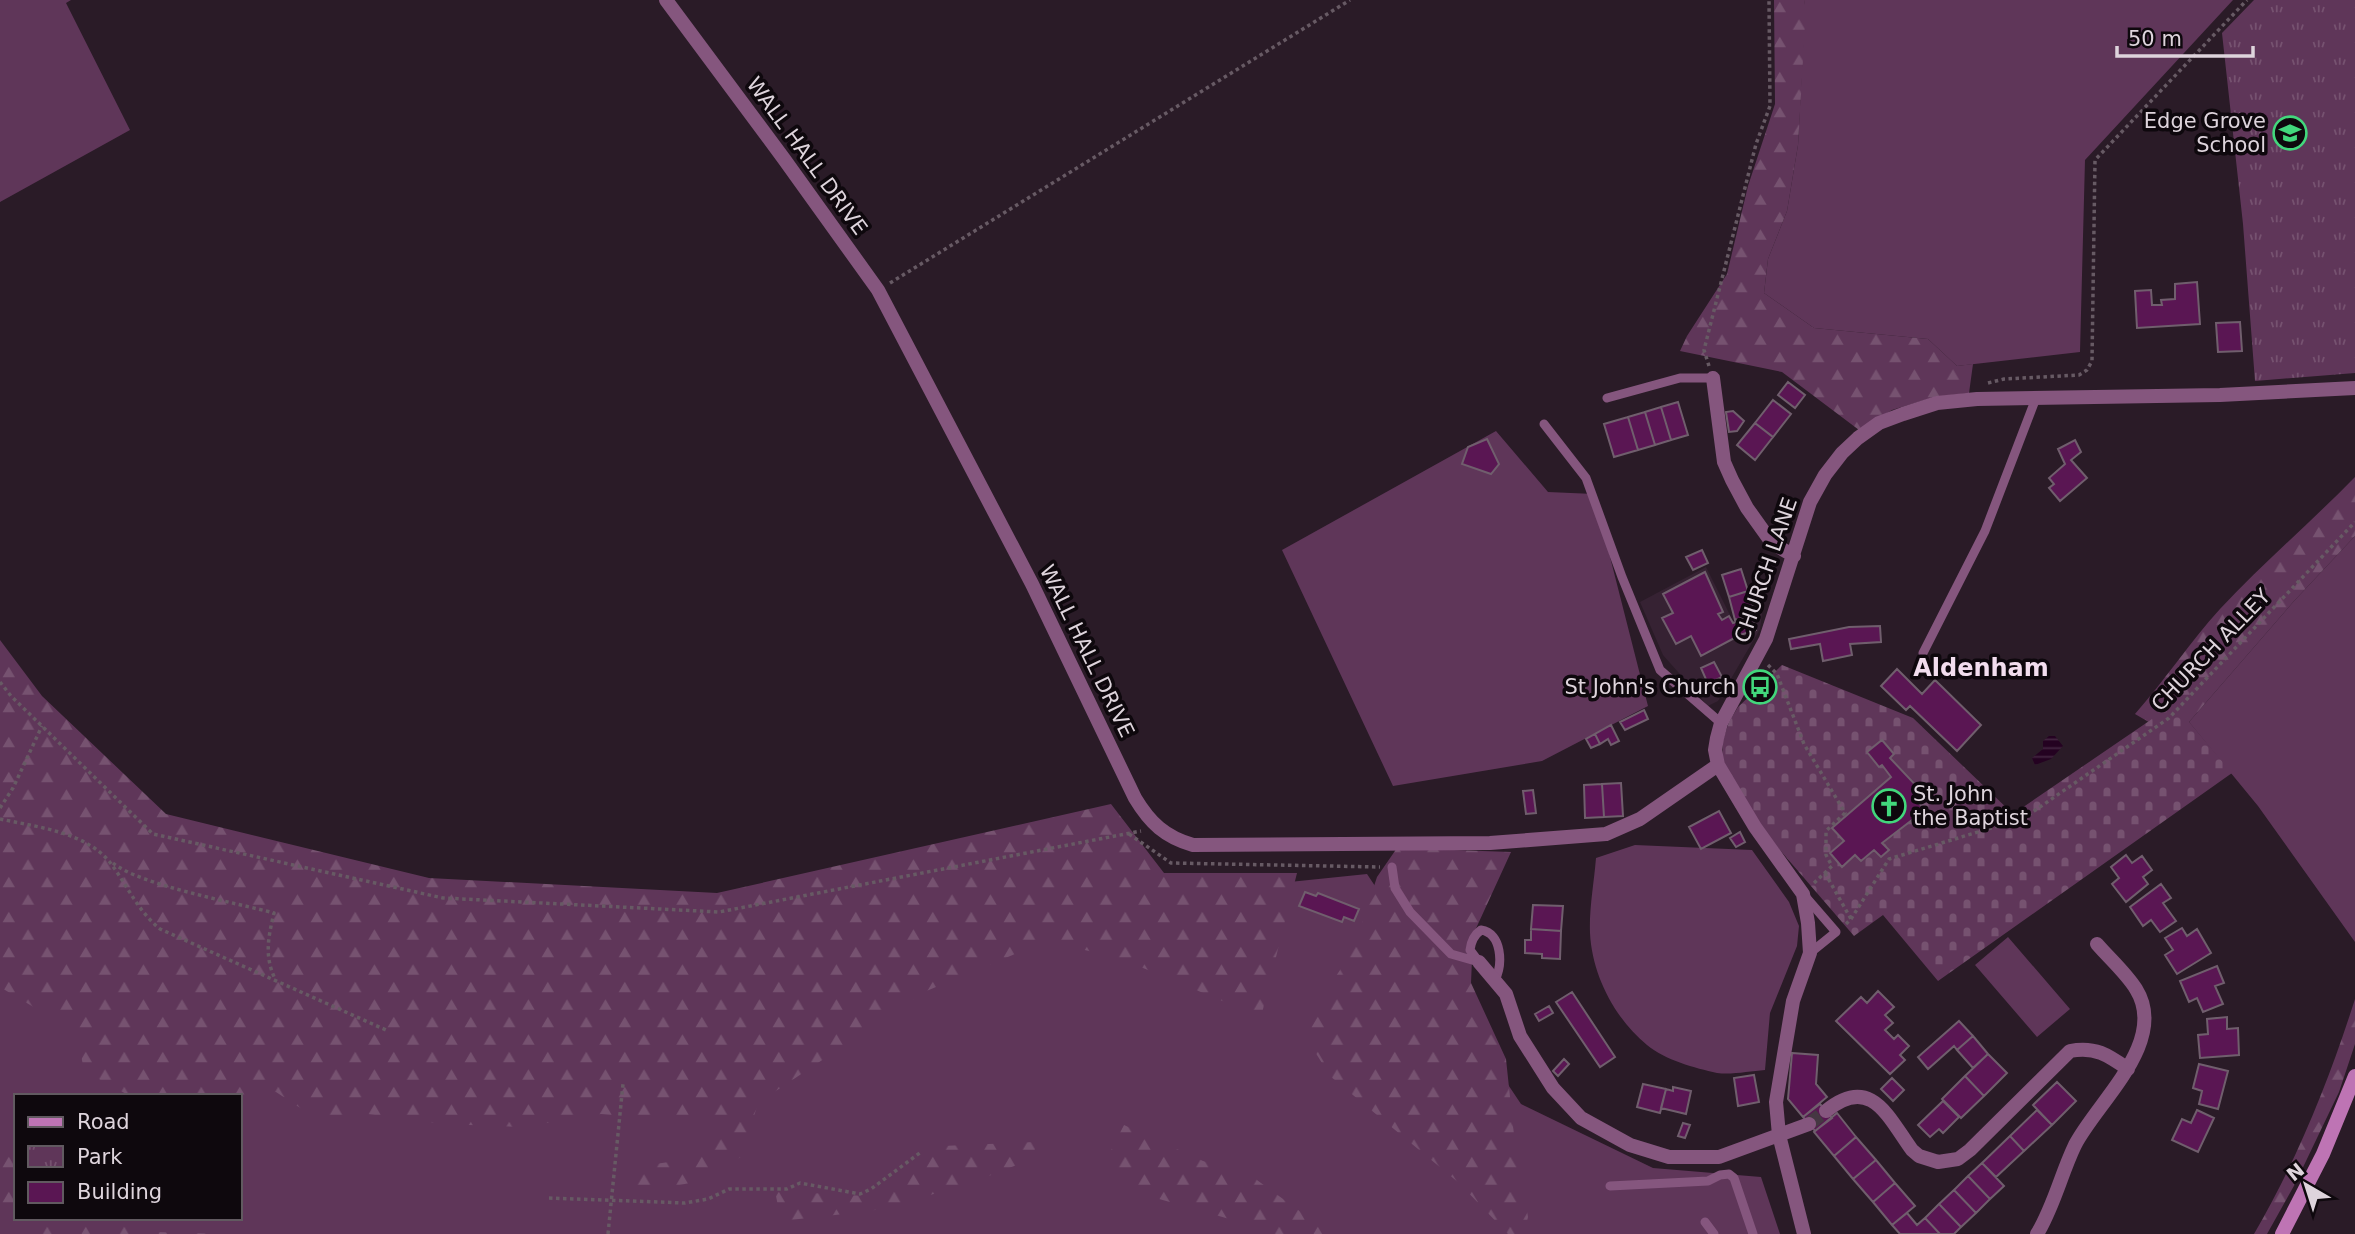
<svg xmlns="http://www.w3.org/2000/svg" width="2355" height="1234" viewBox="0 0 2355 1234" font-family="'DejaVu Sans',sans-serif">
	<defs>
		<pattern id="forest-firs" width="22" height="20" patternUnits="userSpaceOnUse" patternTransform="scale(1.75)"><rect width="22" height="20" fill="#5f3659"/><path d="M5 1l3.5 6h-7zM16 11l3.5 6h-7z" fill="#765270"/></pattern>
		<pattern id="cemetery-stones" width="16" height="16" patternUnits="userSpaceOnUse" patternTransform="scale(1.75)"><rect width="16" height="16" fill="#5f3659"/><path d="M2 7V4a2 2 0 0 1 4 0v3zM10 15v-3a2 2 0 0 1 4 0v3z" fill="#765270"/></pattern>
		<pattern id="park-tufts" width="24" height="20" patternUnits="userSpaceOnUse" patternTransform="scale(1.75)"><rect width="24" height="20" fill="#5f3659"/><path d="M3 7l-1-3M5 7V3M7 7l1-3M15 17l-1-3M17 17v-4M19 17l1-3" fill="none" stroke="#765270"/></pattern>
		<pattern id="water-rules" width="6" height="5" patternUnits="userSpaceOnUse" patternTransform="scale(1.75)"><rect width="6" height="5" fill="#240221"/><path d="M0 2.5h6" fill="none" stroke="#432641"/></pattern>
	</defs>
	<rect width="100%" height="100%" fill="#2a1b27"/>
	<!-- built -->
	<path fill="#362233" d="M1706,567l27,54 29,-8 -2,16 -42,72 -10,5 -45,-51 -23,-53z"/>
	<!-- grass -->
	<path fill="#5f3659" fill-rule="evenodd" d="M0,0h71l-5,3 64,127 -130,72z
		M1804,0h429l-148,160 -5,192 -123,14 -29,-27 -114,-11 -50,-35 4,-34 19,-48 11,-66 7,-135z
		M1496,431l52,61 46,2 54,212 -106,55 -149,25 -111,-236z
		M2355,536v406l-97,-136 -69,-84 105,-121z
		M0,721l133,127 608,90 626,-64 154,230 132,64 108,9 19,57h-1780zM16,1096h224v122h-224z
		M1635,845l117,5 37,52 10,24 -2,20 -27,67 -5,57c-15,1 -33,5 -48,3 -22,-5 -52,-13 -70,-28 -32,-26 -55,-70 -57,-112 -1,-24 4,-50 6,-75z
		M2008,937l62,72 -33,28 -62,-72z"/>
	<!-- forest -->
	<path fill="url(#forest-firs)" d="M1774,0h30l2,10 -8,135 -11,66 -19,48 -4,34 50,35 114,11 29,27 16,-2 -4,29 -35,4 -42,13 -33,20 -77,-58 -102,-21 7,-15 40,-62 21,-88 27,-82z
		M2355,477v59l-61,65 -105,121 -18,13 -36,-21c30,-34 55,-72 85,-105 43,-46 91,-87 135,-132z
		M0,640l42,56 124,118 263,64 288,15 394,-89 53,69h133l-36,144 -142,-59 -73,-17 -122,51 -166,111 -16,53 -31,23 -79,15 -2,-16 4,-11 56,-8 20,-10 1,-31 -53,2 -57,-6 -78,13 -80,-3 -83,-11 -40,8 -44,-29 -52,4h-94l-46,-25 -7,-38 -77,-46z
		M1397,848l114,4 -38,83 -2,48 35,76 8,76 14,82 -4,17h-16l-49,-51 -129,-107 -26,-42 23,-44 26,-40 24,-73z
		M2355,999v45l-16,48 -44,92 -28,50h-13c43,-74 75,-153 101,-235z
		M1124,1125l79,36 47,14 81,59h-71l-13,-10 -130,-37 -11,-27z
		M1035,1142v16l-72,28 -92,25 -90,10 -6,-30 90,5 77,-50z
		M0,1152l16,5v61h110l28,14 68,2h-199l-23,-12z"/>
	<!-- cemetery -->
	<path fill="url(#cemetery-stones)" d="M1782,665l131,53 100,96 161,-110 58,69 -294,208 -55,-66 -29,21 -94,-109 -38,-66 1,-21 6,-18 9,-15z"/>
	<!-- park -->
	<path fill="url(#park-tufts)" d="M2254,0h101v373l-100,8 -12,-157 -21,-191z"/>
	<!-- water -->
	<path fill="url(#water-rules)" d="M2049,736h6l8,10 -12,13 -16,6 -3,-7 11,-9v-8z"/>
	<!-- building -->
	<path fill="#5a1653" stroke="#705e6d" stroke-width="2" d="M2197,282l3,42 -63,4 -2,-37 16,-1 1,15h10l-1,-5 14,-1v-15z
		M2240,322l2,29 -24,1 -2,-29z
		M1788,382l17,13 -10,13 -17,-13z
		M1773,400l18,14 -18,23 -18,-14z
		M1678,402l10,33 -17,5 -10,-33z
		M1661,407l10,33 -16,5 -10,-33z
		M1733,411l11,10 -7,10 -8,1 -3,-20z
		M1645,412l10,33 -17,5 -10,-33z
		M1628,417l10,33 -24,7 -10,-33z
		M1755,423l18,14 -18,23 -18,-15z
		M1487,439l12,25 -8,10 -29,-10 6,-17z
		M2075,440l6,12 -10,8 16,18 -27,23 -11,-13 5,-4 -5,-6 16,-14 -7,-15z
		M1702,550l6,13 -15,7 -7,-13z
		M1741,569l7,22 -19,6 -7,-22z
		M1705,572l18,40 -5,2 4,6 7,-4 4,7 19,-6 4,13 -16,5 -39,21 -10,-20 -15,8 -14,-26 11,-5 -10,-19z
		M1748,591l7,23 -20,6 -6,-23z
		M1880,626l1,16 -31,2 2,11 -29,6 -3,-17 -29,5 -2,-10 60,-12z
		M1714,662l8,15 -14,7 -7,-16z
		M1897,669l25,25 13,-14 46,45 -24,26 -47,-45 -4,4 -25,-24z
		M1644,710l4,9 -23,11 -5,-8z
		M1611,725l8,16 -8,4 -3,-6 -8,5 -5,-10z
		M1595,734l5,10 -9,4 -5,-9z
		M1882,740l12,14 -4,4 35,37 -8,6 8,9 -43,33 7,7 -8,7 -7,-7 -13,11 -6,-6 -13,12 -12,-14 14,-12 -12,-13 59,-51 -9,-12 -3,2 -12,-15z
		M1621,783l2,33 -19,1 -2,-33z
		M1602,784l2,33 -19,1 -1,-33z
		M1533,790l3,23 -10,1 -3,-23z
		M1719,811l12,22 -30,16 -12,-22z
		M1740,832l5,10 -9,5 -6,-9z
		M2126,855l6,8 10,-7 10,14 -9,7 5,7 -22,18 -14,-18 7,-6 -8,-11z
		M2161,884l10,14 -8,5 13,18 -16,11 -9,-12 -8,6 -13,-19z
		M1305,892l11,4 2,-3 41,16 -5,12 -10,-4 -2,5 -43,-16z
		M1533,905l30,1 -2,25 -30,-2z
		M2182,928l5,8 10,-7 14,24 -34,21 -12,-19 8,-5 -8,-12z
		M1531,929l30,2 -1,28 -18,-1v-4l-17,-1v-13h6z
		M2217,966l7,17 -9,3 8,18 -20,8 -6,-14 -8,4 -9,-21z
		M1878,991l16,16 -9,8 8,8 -8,7 9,9 4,-4 11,11 -9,9 5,5 -15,14 -54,-53 25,-24 6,6z
		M1572,992l43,65 -15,10 -44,-65z
		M1549,1006l4,7 -14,8 -4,-7z
		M2227,1017v12l11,-1 1,27 -39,3 -2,-23 10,-1 -1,-15z
		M1959,1021l14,15 -16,14 -3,-4 -26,23 -10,-12z
		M1973,1036l15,18 -15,14 -16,-18z
		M1792,1053l26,2 -2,29 11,13 -24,20 -15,-18z
		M1988,1054l19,19 -23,23 -19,-20z
		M1564,1059l5,5 -11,12 -5,-5z
		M2199,1064l29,7 -10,38 -19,-5 3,-13 -9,-3z
		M1754,1075l5,27 -21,4 -4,-28z
		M1965,1076l19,20 -23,22 -19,-19z
		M1892,1078l12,12 -11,11 -12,-12z
		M2057,1082l19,19 -24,24 -19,-20z
		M1643,1084l23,5 -6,24 -23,-6z
		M1673,1087l18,4 -5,23 -25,-6 5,-19 7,2z
		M1943,1101l16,16 -16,16 -4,-4 -9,8 -12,-12z
		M1820,1104l12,14 -17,13 -12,-14z
		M2037,1110l15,15 -28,26 -14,-15z
		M2197,1110l17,8 -16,34 -26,-12 10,-21 9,4z
		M1837,1113l19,24 -22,19 -20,-24z
		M1683,1123l7,2 -5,13 -7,-2z
		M2010,1136l14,15 -28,26 -14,-14z
		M1856,1137l20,23 -23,19 -19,-23z
		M1876,1160l19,23 -22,19 -20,-23z
		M1982,1163l22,23 -14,13 -22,-23z
		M1968,1176l22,23 -14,14 -22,-23z
		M1895,1183l20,23 -23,19 -19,-23z
		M1954,1190l22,23 -15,14 -22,-23z
		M1939,1204l22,23 -7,7h-14l-15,-16z
		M1907,1213l10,12 8,-7 15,16h-40l-8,-9z"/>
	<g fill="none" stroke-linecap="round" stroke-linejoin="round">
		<!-- street-tunnel -->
		<path stroke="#453742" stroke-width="14" stroke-dasharray="14 7" stroke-linecap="butt" d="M1809,1124l17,-13"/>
		<!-- path -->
		<path stroke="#675a64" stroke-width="3.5" stroke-dasharray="3.5 3.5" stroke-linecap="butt" d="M890,283l460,-283
			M1709,366l-5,-16 52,-206 14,-38 -1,-106
			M1988,383l16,-4 75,-4 8,-5 5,-9 3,-201 152,-160
			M1768,665l9,9 27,70 41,69 -19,18v24l6,11 -19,18
			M0,682l11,14 142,138 290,64 276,14 422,-81
			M0,808l13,-20 29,-62
			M0,819c37,8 88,13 112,46 16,22 26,46 48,64l226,101
			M1129,834l42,29 209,4
			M113,863c26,22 124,40 161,50 -6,25 -10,44 2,68
			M1825,873l26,46
			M1846,924l5,-5 38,-60 135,-41 145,-100 186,-196
			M549,1198l136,5 23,-4 21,-10h58l13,-6 60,11 11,-5 50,-37
			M608,1234l15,-150"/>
		<!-- lane -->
		<path stroke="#85567e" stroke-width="9" d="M1607,398l73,-20h33
			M1544,424l42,54 36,99 38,93 61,53
			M1923,653l62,-122 51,-133
			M1392,867l3,21 15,24 41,42 28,8
			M1804,895l32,37 -26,21
			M1479,962l-9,-12c1,-9 4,-15 11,-20 21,3 22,34 14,50
			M1610,1186l98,-5 12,-6 9,-1 5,4 19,56
			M1705,1222l9,12"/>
		<!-- street -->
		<path stroke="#85567e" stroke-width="14" d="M666,0l118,159 94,131 154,294 103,214c15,25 30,39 58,47l297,-2 116,-9 34,-15 78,-54
			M1713,378l11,84 8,18 15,28 25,35 22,13
			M1479,962l27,32 14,42 33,52 28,30 49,27 39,12h50l90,-33
			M1826,1111c45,-37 62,6 86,39l7,6 19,6 20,-3 12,-9 100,-99c25,-5 38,4 58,18
			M1804,1234l-25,-99 -3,-33 17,-101 17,-48 -2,-30 -5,-29 -48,-67 -37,-62 -3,-15 2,-12 4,-15 45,-84 44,-137 15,-27 17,-22 16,-15 21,-15 24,-9 34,-11 40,-4 243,-4 135,-7
			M2037,1234c17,-28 24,-60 38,-89 22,-43 94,-103 61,-156 -10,-16 -26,-30 -39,-45"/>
		<!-- secondary -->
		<path stroke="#be74b4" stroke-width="14" d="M2282,1234l41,-80 32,-78"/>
	</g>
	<!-- icons -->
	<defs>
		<symbol id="school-ring" viewBox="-11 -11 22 22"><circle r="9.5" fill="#0e080d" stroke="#42d77c" stroke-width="1.5"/><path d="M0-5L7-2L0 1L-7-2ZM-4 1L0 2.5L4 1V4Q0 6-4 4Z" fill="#42d77c"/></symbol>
		<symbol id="bus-ring" viewBox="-11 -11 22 22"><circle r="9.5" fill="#0e080d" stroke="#42d77c" stroke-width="1.5"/><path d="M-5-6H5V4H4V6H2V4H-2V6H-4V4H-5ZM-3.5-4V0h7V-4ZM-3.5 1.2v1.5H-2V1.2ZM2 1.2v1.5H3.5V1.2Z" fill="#42d77c"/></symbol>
		<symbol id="church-ring" viewBox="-11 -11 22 22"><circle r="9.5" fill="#0e080d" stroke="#42d77c" stroke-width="1.5"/><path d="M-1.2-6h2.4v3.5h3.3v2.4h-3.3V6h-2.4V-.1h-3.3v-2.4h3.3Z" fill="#42d77c"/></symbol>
	</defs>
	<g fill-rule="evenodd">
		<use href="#school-ring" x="2271" y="114" width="38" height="38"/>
		<use href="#bus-ring" x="1741" y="668" width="38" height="38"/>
		<use href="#church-ring" x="1870" y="787" width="38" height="38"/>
	</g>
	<g text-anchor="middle" stroke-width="7" stroke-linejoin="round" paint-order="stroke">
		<!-- poi labels -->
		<g font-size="21" fill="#ded4dc" stroke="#0e080d" text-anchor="end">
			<text x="2266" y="128">Edge Grove<tspan x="2266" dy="24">School</tspan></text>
			<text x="1736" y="694">St John's Church</text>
			<text x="1913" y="801" text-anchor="start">St. John<tspan x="1913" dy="24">the Baptist</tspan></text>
		</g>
		<!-- street labels -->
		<g font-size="21" fill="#ded4dc" stroke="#0e080d">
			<text transform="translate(807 156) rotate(54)" y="7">WALL HALL DRIVE</text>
			<text transform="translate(1766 570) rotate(-71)" y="7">CHURCH LANE</text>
			<text transform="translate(2211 650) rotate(-46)" y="7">CHURCH ALLEY</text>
			<text transform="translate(1087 651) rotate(64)" y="7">WALL HALL DRIVE</text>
		</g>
		<!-- quarter labels -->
		<g font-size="24" font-weight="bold" fill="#f2ddee" stroke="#0e080d">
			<text x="1981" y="676">Aldenham</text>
		</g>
	</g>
	<!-- legend -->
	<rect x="14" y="1094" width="228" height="126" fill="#0e080d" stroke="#615a60" stroke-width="2"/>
	<rect x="28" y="1117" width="35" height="10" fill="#be74b4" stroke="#615a60" stroke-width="2"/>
	<text x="77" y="1129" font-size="21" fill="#ded4dc">Road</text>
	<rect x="28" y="1146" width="35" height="21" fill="url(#park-tufts)" stroke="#615a60" stroke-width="2"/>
	<text x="77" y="1164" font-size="21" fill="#ded4dc">Park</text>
	<rect x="28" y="1182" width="35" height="21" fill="#5a1653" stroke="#615a60" stroke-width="2"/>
	<text x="77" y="1199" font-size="21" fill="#ded4dc">Building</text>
	<!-- north arrow -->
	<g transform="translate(2306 1185) rotate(321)" stroke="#0e080d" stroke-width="5" paint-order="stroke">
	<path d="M0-5L12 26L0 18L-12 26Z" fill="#ded4dc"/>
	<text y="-10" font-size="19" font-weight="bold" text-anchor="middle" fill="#ded4dc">N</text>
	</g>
	<!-- scale -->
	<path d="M2117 46v10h136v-10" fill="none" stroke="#ded4dc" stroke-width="3.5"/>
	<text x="2128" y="46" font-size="21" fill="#ded4dc" stroke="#0e080d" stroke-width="5" paint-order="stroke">50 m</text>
</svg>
